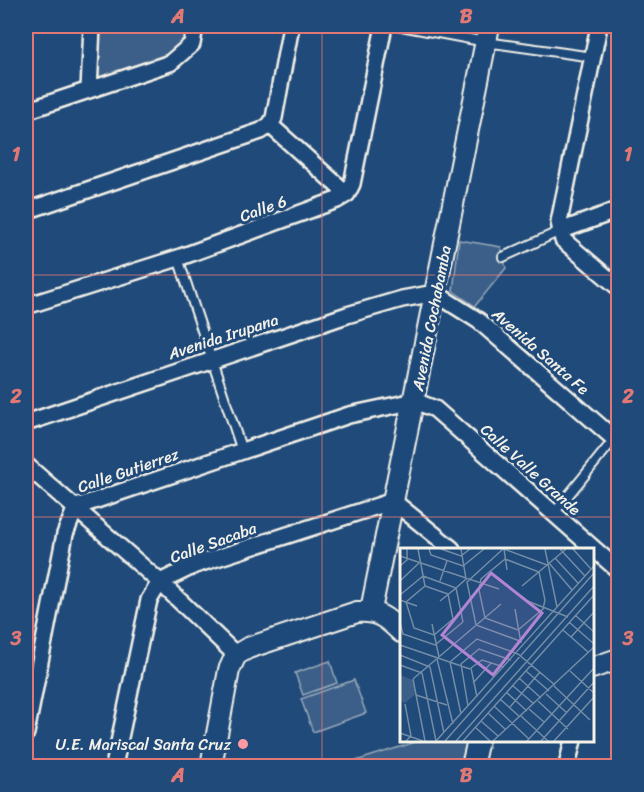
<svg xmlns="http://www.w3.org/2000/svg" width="644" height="792" viewBox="0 0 644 792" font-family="Sriracha,sans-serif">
	<rect width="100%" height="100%" fill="#1f4a7a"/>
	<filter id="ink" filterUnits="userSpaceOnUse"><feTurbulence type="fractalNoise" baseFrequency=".0167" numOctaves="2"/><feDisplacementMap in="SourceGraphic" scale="12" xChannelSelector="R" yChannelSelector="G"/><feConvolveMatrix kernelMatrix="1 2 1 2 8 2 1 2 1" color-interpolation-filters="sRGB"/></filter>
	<g filter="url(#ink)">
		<!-- green -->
		<path fill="#3a5f88" stroke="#97a8b8" stroke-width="1.5" d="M101,26h84l-5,25 -83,29z
			M459,240l42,7 5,21 -31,38 -22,-15z
			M330,661l7,22 -34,12 -8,-22z
			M354,680l12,33 -53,19 -12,-33z
			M422,740h47l-7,26h-122z"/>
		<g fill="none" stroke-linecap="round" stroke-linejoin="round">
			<defs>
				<path id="service" d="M401,26l85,16 107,15
					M503,257l57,-26
					M178,258l64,193
					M554,513l61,-75"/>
				<path id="minor" d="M599,26l-40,196 4,18 55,47
					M89,90l3,-64
					M26,111l144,-48 22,-19 3,-18
					M270,125l77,69
					M26,211l235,-80 9,-6 4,-7 17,-92
					M560,231l58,-21
					M26,306l152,-48 159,-58 10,-6 5,-10 32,-158
					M26,423l321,-108 55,-16 33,-6 44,28 139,121
					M26,465l134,117 76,73
					M26,733l39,-199 11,-27 273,-92 66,-14 20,8 183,161
					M114,766l35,-166 11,-18 35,-17 198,-64 59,48
					M567,766l6,-26"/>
				<path id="tertiary" d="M371,610l118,-584
					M592,668l26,-9
					M211,766l18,-96 7,-15 12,-7 109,-36c20,-2 30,6 44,20
					M472,766l6,-26"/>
			</defs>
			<!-- service casing -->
			<use href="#service" stroke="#f4f1e8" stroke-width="12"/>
			<!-- minor casing -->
			<use href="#minor" stroke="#f4f1e8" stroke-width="20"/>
			<!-- tertiary casing -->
			<use href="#tertiary" stroke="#f4f1e8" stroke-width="24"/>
			<!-- service -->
			<use href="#service" stroke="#1f4a7a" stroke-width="8"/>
			<!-- minor -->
			<use href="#minor" stroke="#1f4a7a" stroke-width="15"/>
			<!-- tertiary -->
			<use href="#tertiary" stroke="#1f4a7a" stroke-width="20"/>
		</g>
	</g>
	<!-- grid -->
	<path fill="none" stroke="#e27875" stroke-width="1.5" stroke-opacity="0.55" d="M322,26v740M26,275h592M26,517h592"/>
	<!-- markers -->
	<circle fill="#ff9aa2" stroke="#1f4a7a" stroke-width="2" cx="243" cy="744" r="6"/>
	<g text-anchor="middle" stroke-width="6" stroke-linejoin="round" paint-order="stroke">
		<!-- street labels -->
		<g font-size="16" fill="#f4f1e8" stroke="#1f4a7a">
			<text transform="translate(263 208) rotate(-20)" y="6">Calle 6</text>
			<text transform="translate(431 318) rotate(-79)" y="6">Avenida Cochabamba</text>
			<text transform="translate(223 336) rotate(-18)" y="6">Avenida Irupana</text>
			<text transform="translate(541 351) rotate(41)" y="6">Avenida Santa Fe</text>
			<text transform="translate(531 469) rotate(42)" y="6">Calle Valle Grande</text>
			<text transform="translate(128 470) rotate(-19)" y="6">Calle Gutierrez</text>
			<text transform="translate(213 542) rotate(-20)" y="6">Calle Sacaba</text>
		</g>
		<!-- poi labels -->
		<g font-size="16" fill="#f4f1e8" stroke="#1f4a7a" text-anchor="end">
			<text x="231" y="750">U.E. Mariscal Santa Cruz</text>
		</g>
	</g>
	<!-- overview -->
	<g transform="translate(400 548)">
		<rect width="194" height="194" fill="#1f4a7a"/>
		<path d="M0,127l13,5 3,14 -11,9 -5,-2z" fill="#3a5f88"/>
		<path fill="none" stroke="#748da6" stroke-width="1.5" d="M18,1l7,37M29,1l2,6 32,11 21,-17M41,1l20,7 9,-7M61,1l5,30 -10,9 7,34M103,1l-36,33 9,43 44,16M104,1l43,16M104,1l3,21M145,1l12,58M160,1l25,27M173,1l18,20M0,8l99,33M155,10l23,25M105,11l34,13 6,28 -2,9 -25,21 -33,-12 -6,-28 2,-11zM149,15l23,27M0,18l7,-6v-11M23,28l33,12 -16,13M0,33l19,-18M40,33l7,-20M25,38l-19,16 8,26 20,7 19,-16 -5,-25M25,38l23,8M122,38l44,-37M0,47l23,-19M0,52l17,6M125,52l43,17M115,61l6,34M175,67l19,17M0,74l3,12 32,11 28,-23M169,74l25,22M32,76l7,33M163,82l25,22M171,89l23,-25M0,97l70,24M0,107l30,12 14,66M37,111l16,65M0,117l22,8 14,68M126,123l23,20M170,123l24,22M119,130l22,20M13,131l88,-75M13,131l12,62M73,135l18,-20M112,137l22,19M154,138l36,34M106,144l21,19M146,146l21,19M16,147l31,10M77,149l-6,-29 11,-8 22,7M100,151l20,18M138,153l30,28M5,156l6,32 -5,5M68,158l-7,-42 18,-15 32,11M94,158l35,33M110,159l30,-35M129,161l15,13M88,165l17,16M61,166l-11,-52 27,-23 41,15 37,31M121,168l27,25M81,173l17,15M75,179l15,14M0,185l23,8M36,193l158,-175M45,193l149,-168M56,193l138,-155M63,193l131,-146M93,193l101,-94M127,193l67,-73M141,193l53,-59M154,193l40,-44"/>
		<path fill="#b185d1" fill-opacity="0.15" stroke="#b185d1" stroke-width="3" d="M91,25l51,40 -49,62 -51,-40z"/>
		<rect width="194" height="194" fill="none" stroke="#f4f1e8" stroke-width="3"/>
	</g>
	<!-- margin -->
	<rect width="644" height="792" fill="none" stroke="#1f4a7a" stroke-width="66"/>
	<rect x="33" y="33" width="578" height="726" fill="none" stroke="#e27875" stroke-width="2"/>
	<g font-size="20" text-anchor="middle" font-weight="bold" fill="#e27875">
		<text x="178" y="23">A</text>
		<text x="466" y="23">B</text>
		<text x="16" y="161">1</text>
		<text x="628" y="161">1</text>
		<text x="16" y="403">2</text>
		<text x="628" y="403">2</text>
		<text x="16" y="645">3</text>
		<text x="628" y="645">3</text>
		<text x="178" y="782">A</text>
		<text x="466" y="782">B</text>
	</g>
</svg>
